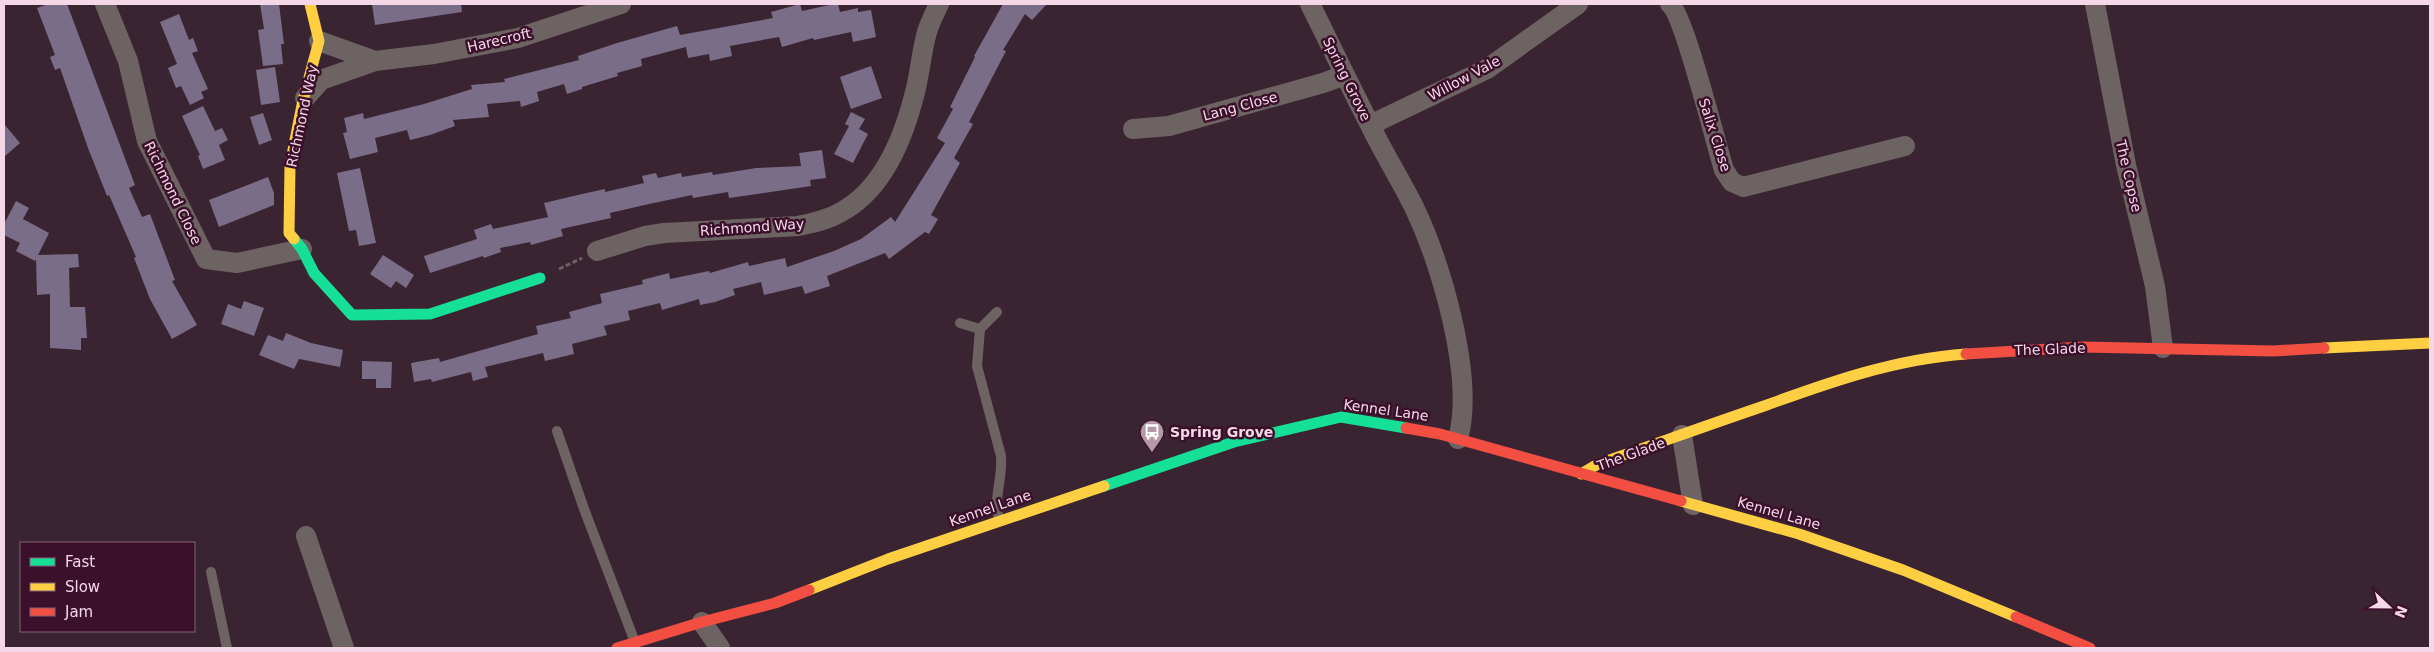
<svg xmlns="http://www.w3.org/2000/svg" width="2434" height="652" viewBox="0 0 2434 652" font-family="'DejaVu Sans',sans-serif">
	<rect width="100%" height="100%" fill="#3b2432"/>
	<!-- building -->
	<path fill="#796d88" d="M48,4h19l68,181 -6,3 13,29 8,-3 25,66 -3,1 25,44 -25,14 -22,-40 -16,-41 2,-1 -27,-62 -2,1 -19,-48 -28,-80 -5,2 -5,-13 5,-2 -18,-47z
		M260,4h19l5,40h-3l2,20 -20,2 -5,-36 6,-1z
		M372,4h89l1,8 -87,13z
		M800,4l2,7 32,-7h4l2,8 18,-4v4l13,-2 5,27 -23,5 -2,-10 -37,8 -1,-2 -31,9 -3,-10 -49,9 2,10 -22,5 -1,-7 -21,4 -2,-11 -45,12 1,7 -25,7 1,3 -36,11v2l-15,5 -3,-10 -27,8 2,9 -18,6 -1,-6 -33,3 2,13 -36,3 2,6 -25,9 -20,5 -3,-10 -32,8 3,14 -28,7 -7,-26 4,-1 -3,-14 19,-5 1,6 60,-15 48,-15 -1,-4 34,-3 -1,-3 75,-19 -1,-4 39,-13 60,-17 3,9 93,-17 -2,-6z
		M1003,4h44l-15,16 -7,-6 -22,36 3,1 -37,71 4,2 -19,34 6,5 -29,52 7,4 -9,15 -4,-2 -36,27 -4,-6 -58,23 3,10 -25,8 -3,-8 -38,9 -3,-13 -28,7 2,6 -20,7 -15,3 -1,-6 -37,11 -2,-7 -32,8 2,9 -26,6 3,9 -35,9 2,10 -29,7 -2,-8 -58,14 3,10 -15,4 -2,-9 -39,10 -1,-3 -17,3 -3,-19 28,-5 1,4 98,-28 -2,-8 35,-8 -2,-6 33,-9 -2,-9 43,-10 -1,-4 27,-7 1,6 39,-8 1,2 38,-11 1,4 36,-8 2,9 47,-16 27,-12 30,-22 4,5 50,-79 -8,-5 16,-29 -3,-2 25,-50 -1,-1z
		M179,14l10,26 4,-2 5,13 -6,2 16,36 -7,3 3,6 -14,7 -9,-19 -5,2 -8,-20 9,-4 -17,-42z
		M871,66l11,32 -31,11 -11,-32z
		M275,67l5,35 -19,3 -5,-35z
		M203,106l12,25 7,-3 6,12 -9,5 6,15 -22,9 -5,-13 2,-1 -18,-39z
		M851,112l14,7 -6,10 9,5 -15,29 -19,-9 15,-28 -4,-2z
		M263,113l9,27 -13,5 -9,-28z
		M4,124l16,19 -16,14z
		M822,150l4,28 -16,2 1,6 -82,12 -1,-6 -35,6 -1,-3 -43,9 -39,9 1,5 -50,11 2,7 -32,9 -1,-3 -30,6 1,4 -17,6 -1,-2 -53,17 -6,-17 53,-17 -3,-9 17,-6 2,5 55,-12 -4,-14 38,-9 23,-5v3l39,-9 -2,-7 14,-3 2,5 23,-5 1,4 30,-5 1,3 43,-7 45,-2 -2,-13z
		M360,168l16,75 -17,3 -3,-16 -7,1 -12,-58z
		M268,177l6,16v12l-55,22 -10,-27z
		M16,201l13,7 -6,11 26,14 -11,22 40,-1 1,13 -10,1 1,39h15l2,31h-6v12l-31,-2v-54l-13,1 -1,-36 -1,2 -19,-10 4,-8 -16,-8v-11z
		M383,255l31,20 -8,13 -10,-7 -5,7 -21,-14z
		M244,301l20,7 -10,28 -33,-12 7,-20 13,5z
		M286,333l25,10 32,7 -3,17 -41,-8 -5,10 -35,-14 9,-20 15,6z
		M362,361l30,1 -1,26h-15v-9h-14z"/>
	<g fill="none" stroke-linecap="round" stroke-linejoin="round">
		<!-- path -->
		<path stroke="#6e6265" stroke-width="3" stroke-dasharray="5 2.5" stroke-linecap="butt" d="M559,269l23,-11"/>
		<!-- lane -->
		<path stroke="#6d6362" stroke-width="10" d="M997,312l-17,17 -3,37 24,90c2,24 -8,39 -2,64
			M960,323l20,6
			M557,431l27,78 51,133
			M211,572l16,76"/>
		<!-- street -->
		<path stroke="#6d6362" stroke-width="20" d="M105,4l23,57 19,80 59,118 31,4 65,-14
			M1310,4c20,40 39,80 59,119 14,29 31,56 45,84 27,57 61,170 44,232
			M1670,4c14,11 46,140 54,166l8,12 11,5 162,-41
			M2095,4l31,161 29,121 8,62
			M319,41l56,20 59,-7 84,-16 103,-34
			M305,98l16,-18 54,-19
			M1370,125l117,-56 91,-65
			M1133,129l36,-3 154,-43 22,-8
			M597,251l48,-15 19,-3 134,-7c14,-3 30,-6 43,-14 41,-22 62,-73 73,-116 6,-21 7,-43 13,-64 3,-10 8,-19 12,-28
			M1682,435l11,70
			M306,536l38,112
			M702,622l18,26"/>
		<!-- fast -->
		<path stroke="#16e098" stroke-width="11" d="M294,239l8,10 12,24 38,42 78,-1 110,-36
			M1104,486l130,-44 107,-25 65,11"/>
		<!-- slow -->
		<path stroke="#ffcf43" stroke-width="11" d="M294,239l-5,-6 1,-68 13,-65 16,-59 -9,-37
			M2324,348l106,-5
			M1581,474l17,-10c55,-19 110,-39 166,-58 66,-24 131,-47 202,-52
			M1681,501l118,33 104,36 113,47
			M809,590l79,-31 216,-73"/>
		<!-- jam -->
		<path stroke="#f24e42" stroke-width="11" d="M1966,354l118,-7 189,4 51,-3
			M1406,428l34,6 241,67
			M2016,617l74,31
			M617,648l85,-26 73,-19 34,-13"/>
	</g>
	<!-- icons -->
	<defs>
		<symbol id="bus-pin" viewBox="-11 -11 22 30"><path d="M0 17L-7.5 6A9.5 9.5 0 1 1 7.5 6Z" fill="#b499a8" stroke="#3a102b"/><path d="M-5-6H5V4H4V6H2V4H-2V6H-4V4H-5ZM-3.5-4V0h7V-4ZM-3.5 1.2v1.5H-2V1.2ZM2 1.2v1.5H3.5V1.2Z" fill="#fff"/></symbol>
	</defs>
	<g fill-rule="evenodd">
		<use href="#bus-pin" x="1138" y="418" width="28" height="38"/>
	</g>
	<g text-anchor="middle" stroke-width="5" stroke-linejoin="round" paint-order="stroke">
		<!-- street labels -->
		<g font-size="14" fill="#f5d8e8" stroke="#3a102b">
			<text transform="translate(499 40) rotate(-13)" y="5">Harecroft</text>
			<text transform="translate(1464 78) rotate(-28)" y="5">Willow Vale</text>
			<text transform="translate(1347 79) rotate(64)" y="5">Spring Grove</text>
			<text transform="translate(1240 106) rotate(-15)" y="5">Lang Close</text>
			<text transform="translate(302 116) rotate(-78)" y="5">Richmond Way</text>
			<text transform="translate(1715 135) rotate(72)" y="5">Salix Close</text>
			<text transform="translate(2129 176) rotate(77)" y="5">The Copse</text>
			<text transform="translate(173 193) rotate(64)" y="5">Richmond Close</text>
			<text transform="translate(752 227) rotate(-4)" y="5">Richmond Way</text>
			<text transform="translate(2050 349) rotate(-2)" y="5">The Glade</text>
			<text transform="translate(1386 410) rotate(8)" y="5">Kennel Lane</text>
			<text transform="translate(1631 454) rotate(-20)" y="5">The Glade</text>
			<text transform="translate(990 508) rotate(-19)" y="5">Kennel Lane</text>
			<text transform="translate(1779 513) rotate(16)" y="5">Kennel Lane</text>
		</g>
		<!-- poi labels -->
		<g font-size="14" font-weight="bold" fill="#f5d8e8" stroke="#3a102b" text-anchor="start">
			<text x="1170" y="437">Spring Grove</text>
		</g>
	</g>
	<!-- border -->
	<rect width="2434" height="652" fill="none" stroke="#f5d8e8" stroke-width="10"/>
	<!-- legend -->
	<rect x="20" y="542" width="175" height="90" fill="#3a102b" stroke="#856077"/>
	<rect x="30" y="558" width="25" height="8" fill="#16e098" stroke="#856077"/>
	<text x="65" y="567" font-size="15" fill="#f5d8e8">Fast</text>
	<rect x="30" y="583" width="25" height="8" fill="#ffcf43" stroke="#856077"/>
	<text x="65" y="592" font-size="15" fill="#f5d8e8">Slow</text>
	<rect x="30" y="608" width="25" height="8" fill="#f24e42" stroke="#856077"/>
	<text x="65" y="617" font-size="15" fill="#f5d8e8">Jam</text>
	<!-- north arrow -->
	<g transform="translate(2389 607) rotate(112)" stroke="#3a102b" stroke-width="4" paint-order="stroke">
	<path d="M0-4L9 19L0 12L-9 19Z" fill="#f5d8e8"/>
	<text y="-8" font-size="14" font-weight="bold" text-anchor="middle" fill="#f5d8e8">N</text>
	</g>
</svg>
